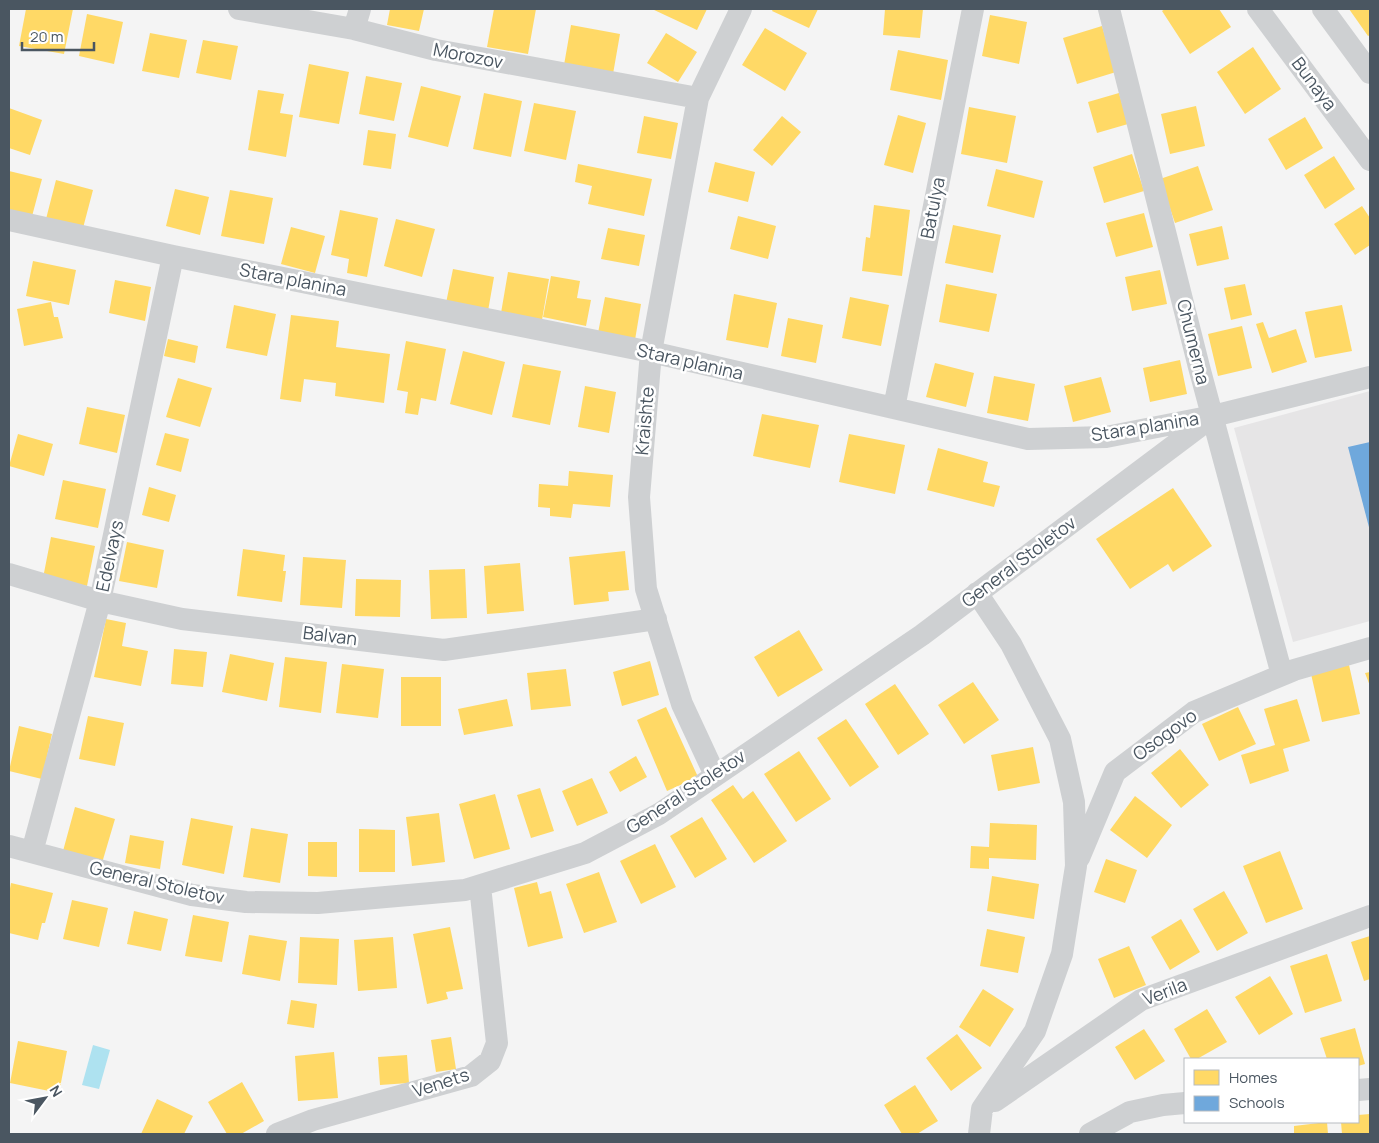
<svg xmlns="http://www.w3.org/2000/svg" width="1379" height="1143" viewBox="0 0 1379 1143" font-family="Manrope,sans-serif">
	<rect width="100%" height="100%" fill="#f4f4f4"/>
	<!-- education -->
	<path fill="#e6e5e6" d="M1370,391v230l-77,21 -59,-214z"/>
	<!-- water -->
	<path fill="#aee2f0" d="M93,1045l17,5 -11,39 -17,-4z"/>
	<!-- homes -->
	<path fill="#ffd966" d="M26,9h47l-9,45 -45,-8z
		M390,9h34l-5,22 -32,-6z
		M494,9h42l-8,45 -41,-7z
		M652,9h55l-10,21z
		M773,9h45l-9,19 -37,-17z
		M885,9h38l-3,29 -37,-3z
		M1165,9h54l12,18 -41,27 -28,-43z
		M1349,9h21v26l-2,1z
		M87,14l36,8 -9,42 -35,-8z
		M990,15l37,7 -8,42 -37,-8z
		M571,25l49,9 -7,40 -49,-9z
		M1102,26l14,46 -39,12 -14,-46z
		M765,28l42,25 -22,38 -43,-26z
		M150,33l37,7 -8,38 -37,-7z
		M666,33l31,19 -19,30 -31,-19z
		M203,40l35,6 -7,34 -35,-7z
		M1253,47l28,42 -36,25 -28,-42z
		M898,50l50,10 -7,40 -51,-10z
		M309,64l40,8 -10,52 -40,-7z
		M366,76l36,7 -8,38 -35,-7z
		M421,86l40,10 -13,51 -40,-10z
		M258,90l26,4 -4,19 13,2 -7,42 -38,-7z
		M484,93l38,8 -11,56 -38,-8z
		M1119,93l9,31 -31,9 -9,-31z
		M534,103l42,8 -10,49 -42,-9z
		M1196,106l9,40 -35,8 -9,-40z
		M969,107l47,9 -9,47 -46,-9z
		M9,108l33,12 -12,35 -21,-7z
		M898,115l28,8 -13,50 -29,-8z
		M644,116l34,7 -7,36 -34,-6z
		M782,116l19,16 -29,34 -19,-16z
		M1305,117l18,31 -37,22 -18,-31z
		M368,130l28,4 -5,35 -28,-4z
		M1132,154l12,37 -40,12 -11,-36z
		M1334,156l21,33 -30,20 -21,-34z
		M715,162l40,10 -7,30 -40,-10z
		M578,164l74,15 -8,37 -56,-12 4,-18 -17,-4z
		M1198,166l15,44 -38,13 -15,-44z
		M996,169l47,12 -9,37 -47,-12z
		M9,171l33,8 -11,41 -22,-5z
		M56,180l37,10 -10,38 -37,-9z
		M175,189l34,8 -9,38 -34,-9z
		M230,190l43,8 -9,46 -43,-8z
		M874,205l36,5 -8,66 -40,-5 4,-34 4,1z
		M1362,206l8,12v27l-15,10 -21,-31z
		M340,210l38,8 -11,59 -20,-4 2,-14 -18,-4z
		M1144,213l9,34 -37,10 -10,-34z
		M738,216l38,10 -8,33 -38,-10z
		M396,219l39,10 -13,48 -38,-11z
		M953,225l48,10 -8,38 -48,-10z
		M1222,226l7,33 -32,7 -8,-32z
		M291,227l34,9 -10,37 -34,-9z
		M608,228l37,7 -6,31 -38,-7z
		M33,261l43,9 -7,35 -43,-9z
		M453,269l41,8 -6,34 -42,-8z
		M1160,270l7,34 -35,7 -7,-34z
		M508,272l41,7 -7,41 -41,-7z
		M551,276l29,5 -3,17 14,2 -5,26 -43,-9z
		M115,280l36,7 -6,34 -36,-8z
		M946,284l51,10 -8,38 -50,-10z
		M1245,284l7,31 -21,5 -7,-32z
		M734,294l43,9 -9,45 -42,-8z
		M605,297l36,7 -6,36 -37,-7z
		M850,297l39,8 -8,41 -39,-8z
		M51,302l3,15h4l5,21 -39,8 -7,-37z
		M234,305l42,9 -9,42 -41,-8z
		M1342,305l10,46 -37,7 -10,-46z
		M291,315l48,6 -3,26 54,7 -6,49 -49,-7 1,-13 -32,-4 -3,23 -21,-3z
		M788,318l35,7 -7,38 -35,-7z
		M1263,322l6,16 27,-9 11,33 -35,11 -16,-49z
		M1242,326l10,42 -34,8 -10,-42z
		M168,339l30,7 -3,17 -31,-7z
		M406,341l40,8 -10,52 -15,-3 -3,17 -13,-2 3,-21 -11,-2z
		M463,351l42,11 -13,53 -42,-11z
		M1180,360l7,34 -37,8 -7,-34z
		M935,363l39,10 -8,34 -40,-10z
		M523,364l38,7 -11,54 -38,-8z
		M994,376l41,8 -7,37 -41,-8z
		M1101,377l10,35 -38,10 -9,-36z
		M178,378l34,10 -12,39 -34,-10z
		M585,386l31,6 -7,41 -31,-6z
		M87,407l38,8 -8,38 -38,-9z
		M762,414l57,11 -9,43 -57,-12z
		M165,433l24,6 -8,33 -25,-7z
		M18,434l35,10 -9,32 -35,-10z
		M849,434l56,11 -10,49 -56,-12z
		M938,448l50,14 -5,20 17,4 -6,21 -67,-17z
		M569,471l44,4 -3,32 -37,-3 -2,14 -21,-2v-8l-12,-1 1,-23 29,2z
		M63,480l43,9 -8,39 -43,-9z
		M149,487l27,8 -7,27 -27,-7z
		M1173,488l39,58 -39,26 -5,-8 -38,25 -34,-50z
		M51,537l44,9 -8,40 -44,-8z
		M127,542l37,8 -7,38 -38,-7z
		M243,549l42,6 -2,16h3l-4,31 -45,-6z
		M625,551l4,39 -21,2 1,9 -35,4 -5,-48z
		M303,557l43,3 -4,48 -42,-3z
		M520,563l4,48 -37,3 -3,-48z
		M465,569l2,49 -36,1 -2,-49z
		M356,579l45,1 -1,37 -45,-1z
		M106,619l20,4 -4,23 26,5 -7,35 -47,-9z
		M799,630l24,40 -45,27 -24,-40z
		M174,649l33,3 -4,35 -32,-3z
		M230,654l44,9 -7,38 -45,-9z
		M285,657l42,5 -6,51 -42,-6z
		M650,661l9,34 -37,11 -9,-34z
		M342,664l42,5 -6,49 -42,-5z
		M1349,665l11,49 -38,8 -11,-48z
		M566,669l5,37 -40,4 -4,-37z
		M1370,672v14l-5,-13z
		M401,677h40v49h-40z
		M973,682l26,38 -35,24 -26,-39z
		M895,684l34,50 -31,21 -33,-51z
		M507,699l6,27 -49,9 -6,-26z
		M1297,699l13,42 -27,8 6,22 -39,13 -9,-29 34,-10 -11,-36z
		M666,707l32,70 -31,14 -30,-71z
		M1238,707l18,37 -37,17 -17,-37z
		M88,716l36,7 -9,43 -36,-7z
		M846,719l33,48 -29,20 -33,-49z
		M19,726l33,8 -10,45 -33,-8z
		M1033,747l7,36 -42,8 -7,-36z
		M1180,749l29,36 -28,23 -30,-35z
		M799,751l32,48 -35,23 -32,-48z
		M636,756l11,21 -27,15 -11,-20z
		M592,778l16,35 -31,13 -15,-35z
		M733,785l10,14 10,-8 34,50 -33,22 -43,-63z
		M540,788l14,43 -23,7 -14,-43z
		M495,794l15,55 -36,10 -15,-55z
		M1135,796l37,29 -25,33 -37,-28z
		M75,807l40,12 -13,44 -39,-12z
		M439,813l6,49 -33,4 -6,-49z
		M702,817l25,42 -32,19 -25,-42z
		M191,818l42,8 -9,48 -42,-9z
		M990,823l47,2 -1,35 -47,-2v11l-19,-1 1,-22 18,1z
		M251,828l37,6 -8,49 -37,-6z
		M359,829l36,1v42h-36z
		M130,835l34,6 -4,28 -35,-6z
		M308,842h29v35l-29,-1z
		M655,844l21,43 -35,17 -21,-43z
		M1280,851l23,58 -37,14 -23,-57z
		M1106,859l31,11 -12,33 -31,-11z
		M599,872l18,50 -33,11 -18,-49z
		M992,876l47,8 -5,35 -47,-8z
		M537,882l3,12 11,-3 12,47 -35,9 -14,-59z
		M11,883l42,10 -8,30h-3l-4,17 -29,-7v-39z
		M1224,891l24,42 -31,18 -24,-42z
		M72,900l36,8 -9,39 -36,-8z
		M134,911l34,8 -7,32 -34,-7z
		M193,915l36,7 -7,40 -37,-6z
		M1181,919l19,33 -30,18 -19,-33z
		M450,927l13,62 -17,3 2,7 -21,5 -14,-70z
		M987,929l38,8 -7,36 -38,-7z
		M249,935l38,6 -7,40 -38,-7z
		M1370,936v43l-6,2 -13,-39z
		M300,937l39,2 -2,46 -39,-2z
		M393,937l4,51 -39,3 -4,-51z
		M1129,946l17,39 -32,13 -16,-39z
		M1327,954l15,47 -37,12 -15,-47z
		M1270,976l23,38 -34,21 -24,-38z
		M983,989l31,20 -24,38 -31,-20z
		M291,1000l26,4 -3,24 -27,-4z
		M1207,1009l20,33 -30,17h-6l-17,-30z
		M1355,1028l10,36 -7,2v-7h-31l-7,-21z
		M1144,1029l21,32 -30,19 -20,-33z
		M957,1034l25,34 -31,23 -25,-33z
		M451,1037l5,32 -20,3 -5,-32z
		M18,1041l49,10 -8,42 -49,-10z
		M334,1052l4,46 -40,3 -3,-45z
		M407,1055l2,28 -29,2 -2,-28z
		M242,1082l22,39 -23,13h-14l-19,-32z
		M915,1085l23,36 -21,13h-15l-18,-29z
		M157,1099l36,17 -9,18h-43z
		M1370,1114v20h-28l-1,-12h17v-7z
		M1327,1122l1,12h-34v-8z"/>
	<!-- schools -->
	<path fill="#6fa8dc" d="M1370,442v89l-22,-84z"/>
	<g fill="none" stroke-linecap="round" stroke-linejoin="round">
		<!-- street -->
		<path stroke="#ced0d2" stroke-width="22" d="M239,9l115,20 82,21 262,48
			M1109,9l90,358 83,308
			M1258,9l112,151
			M1323,9l47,64
			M354,29l6,-20
			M9,220l164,36 478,96 377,87 78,-2 107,-21 157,-39
			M894,408l79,-399
			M9,574l91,27 82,18 262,31 212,-31
			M977,593l34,51 49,95 14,63 2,64 -14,88 -27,77 -53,78 -3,25
			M715,775l-33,-71 -36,-115 -7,-92 12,-145 47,-254 43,-89
			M9,846l183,49 54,7 72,1 147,-13 120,-37 74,-39 263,-179 286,-215
			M32,852l68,-251 73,-345
			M1079,858l36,-86 79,-60 100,-42 76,-22
			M1358,1090l12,-1
			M995,1101l146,-101 229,-84
			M277,1134l36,-14 158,-44 19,-15 7,-18 -17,-157
			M1090,1134l40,-22 33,-7 22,-2"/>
	</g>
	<g text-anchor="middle" stroke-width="5" stroke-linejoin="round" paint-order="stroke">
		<!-- street labels -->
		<g font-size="18" fill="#4a5661" stroke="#fff">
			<text transform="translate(468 56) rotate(11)" y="6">Morozov</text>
			<text transform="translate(1314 84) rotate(53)" y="6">Bunaya</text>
			<text transform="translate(933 208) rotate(-79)" y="6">Batulya</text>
			<text transform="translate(293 280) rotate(11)" y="6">Stara planina</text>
			<text transform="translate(1193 342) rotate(76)" y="6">Chumerna</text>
			<text transform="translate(690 362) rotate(13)" y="6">Stara planina</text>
			<text transform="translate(645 421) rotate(-85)" y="6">Kraishte</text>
			<text transform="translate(1145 427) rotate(-9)" y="6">Stara planina</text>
			<text transform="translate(110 556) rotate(-78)" y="6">Edelvays</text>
			<text transform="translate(1019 562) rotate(-37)" y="6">General Stoletov</text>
			<text transform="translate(330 636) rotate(7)" y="6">Balvan</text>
			<text transform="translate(1165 735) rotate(-36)" y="6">Osogovo</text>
			<text transform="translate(686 792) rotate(-33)" y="6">General Stoletov</text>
			<text transform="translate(157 883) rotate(13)" y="6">General Stoletov</text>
			<text transform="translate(1165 992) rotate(-21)" y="6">Verila</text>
			<text transform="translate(441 1083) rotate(-18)" y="6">Venets</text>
		</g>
	</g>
	<!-- border -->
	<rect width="1379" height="1143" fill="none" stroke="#4a5661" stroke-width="20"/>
	<!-- legend -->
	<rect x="1184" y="1058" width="175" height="65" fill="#ffffff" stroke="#b7bbc0"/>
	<rect x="1194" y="1070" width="25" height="15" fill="#ffd966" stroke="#b7bbc0"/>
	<text x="1229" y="1083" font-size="15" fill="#4a5661">Homes</text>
	<rect x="1194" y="1096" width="25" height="15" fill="#6fa8dc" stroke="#b7bbc0"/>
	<text x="1229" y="1108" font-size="15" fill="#4a5661">Schools</text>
	<!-- north arrow -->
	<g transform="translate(45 1098) rotate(58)" stroke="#ffffff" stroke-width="4" paint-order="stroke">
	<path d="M0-4L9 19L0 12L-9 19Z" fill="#4a5661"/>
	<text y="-8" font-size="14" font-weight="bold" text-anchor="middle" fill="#4a5661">N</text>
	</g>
	<!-- scale -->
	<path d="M22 42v8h72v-8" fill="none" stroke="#4a5661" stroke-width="2.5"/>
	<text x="30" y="42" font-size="15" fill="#4a5661" stroke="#ffffff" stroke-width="4" paint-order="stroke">20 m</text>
</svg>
